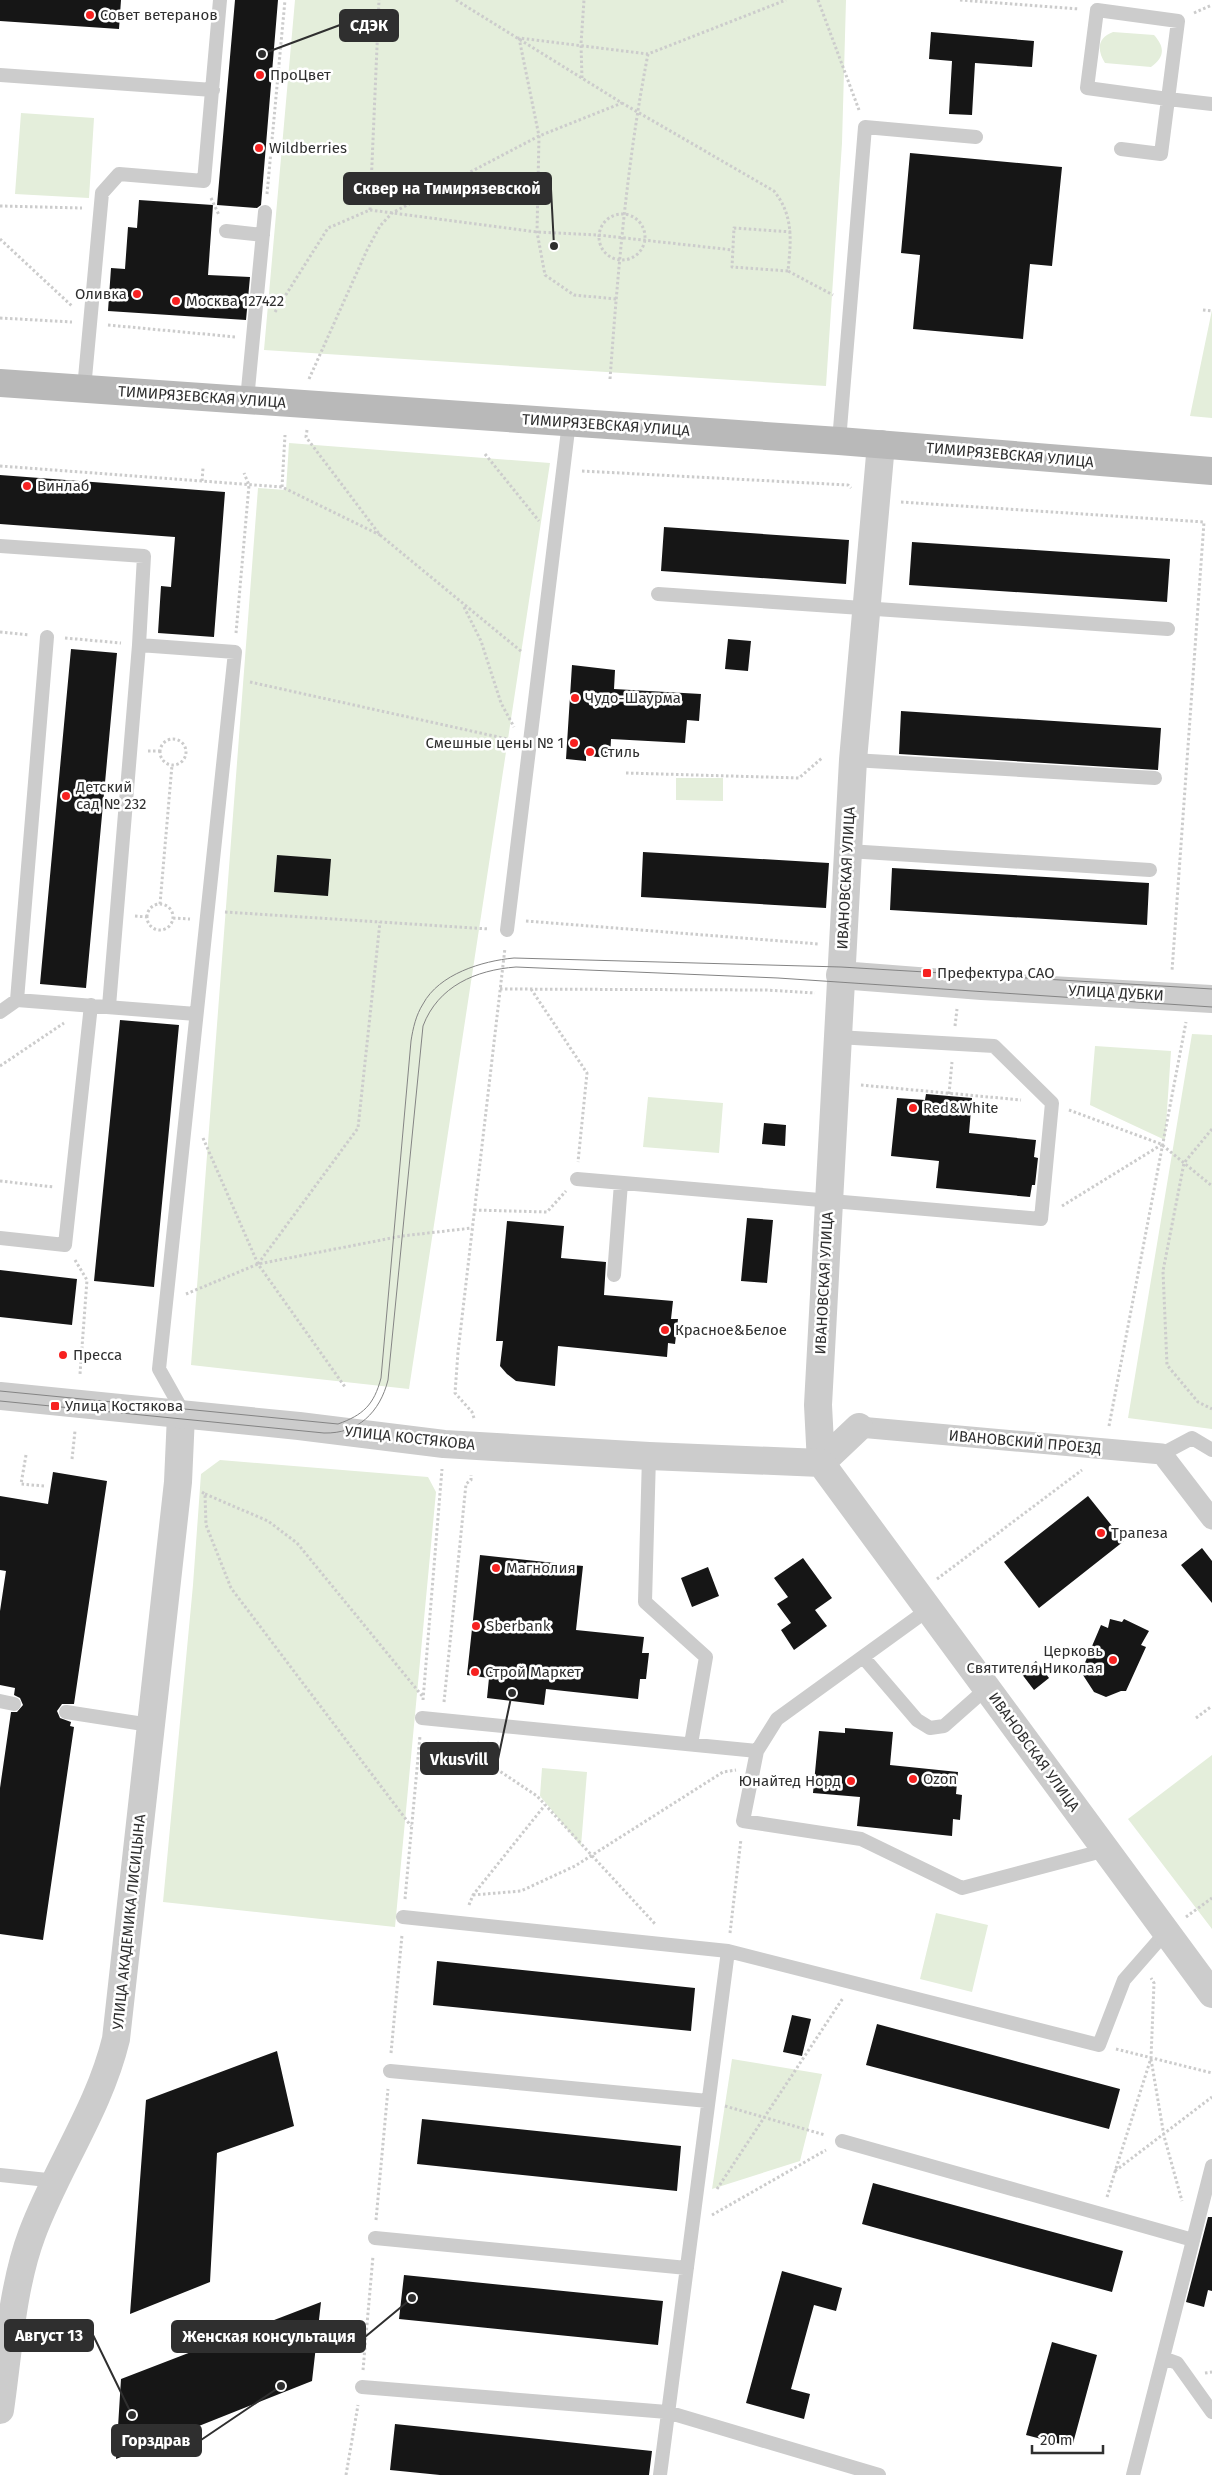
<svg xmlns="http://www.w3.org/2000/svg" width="1212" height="2475" viewBox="0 0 1212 2475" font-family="'Fira Sans',sans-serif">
	<rect width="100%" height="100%" fill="#fff"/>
	<!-- green -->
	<path fill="#e4eedb" d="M295,0h551l-4,143 -16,243 -562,-36z
		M1113,32l41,3c11,12 11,22 -3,32l-46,-4c-8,-13 -8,-25 8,-31z
		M21,113l73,5 -5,80 -74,-4z
		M1212,310v108l-22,-2z
		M289,443l261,20 -141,926 -218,-24 67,-877 28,2z
		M676,778h47v23l-47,-1z
		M1192,1034l20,1v394l-84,-11z
		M1095,1046l76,5 -6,89 -75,-35z
		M648,1097l75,6 -4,50 -76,-6z
		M220,1460l208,17 8,15 -41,435 -232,-25 30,-317 8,-111z
		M1212,1755v174l-84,-110z
		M542,1768l45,4 -6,74 -41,-50z
		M936,1913l52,12 -16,67 -52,-13z
		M732,2059l90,15 -22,87 -88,28z"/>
	<!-- building -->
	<path fill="#161616" d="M0,0h121l-2,29 -119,-8z
		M235,0h43l-17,205 -4,3 -40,-3z
		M931,32l103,9 -2,26 -57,-4 -3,52 -23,-1 3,-53 -23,-2z
		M910,153l152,14 -10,99 -22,-2 -7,75 -110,-10 7,-74 -19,-2z
		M139,200l74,5 -5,70 42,2 -4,43 -138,-9 3,-43 14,1 3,-42 9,1z
		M0,475l225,17 -11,145 -56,-4 3,-47 10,1 4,-50 -175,-13z
		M664,527l185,13 -3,44 -185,-13z
		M912,542l258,17 -3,43 -258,-17z
		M728,639l23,2 -3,30 -23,-2z
		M71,649l46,4 -31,335 -46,-4z
		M572,665l43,5 -1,19 87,5 -2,27 -12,-1 -2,23 -74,-4 -1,19 -24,-2v5l-20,-2z
		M901,711l260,17 -3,42 -259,-16z
		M643,852l186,11 -3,45 -185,-11z
		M277,855l54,4 -3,37 -54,-4z
		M892,868l257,15 -2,42 -257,-15z
		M120,1020l59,5 -25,262 -60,-6z
		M926,1094l46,4 -3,35 67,7 -2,17 4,1 -3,27h-3l-2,12 -94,-9 3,-27 -48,-5 6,-58 28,2z
		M764,1123l22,2 -1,21 -23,-2z
		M747,1218l26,2 -6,63 -26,-2z
		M507,1221l57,5 -3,32 45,4 -2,33 69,6 -2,18h7l-3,25 -7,-1 -1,14 -109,-11 -3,40 -39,-5 -9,-7 -7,-8 3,-25h-7z
		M0,1270l77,9 -5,46 -72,-8z
		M53,1472l54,9 -33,223h-12l-5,7 3,7 11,4 -1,4 4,1 -31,213 -43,-6v-146l11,-76h6l6,-7 -3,-7 -6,-3 1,-7 -15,-3v-74l6,-40 -6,-1v-74l48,8z
		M1088,1496l36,45 -85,67 -35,-46z
		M1202,1548l10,13v42l-31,-38z
		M480,1555l103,11 -7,64 68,7 -2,16h7l-3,26h-6l-2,20 -92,-10 -2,16 -57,-7 2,-20 -22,-3z
		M803,1558l29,40 -17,12 12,16 -33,24 -13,-20 10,-7 -14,-19 11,-7 -14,-19z
		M708,1567l11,29 -27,11 -11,-29z
		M1110,1619l12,3 2,-3 25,12 -8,14 5,2 -20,44h-5l-15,6 -12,-5 -13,-20 20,-47 7,3z
		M1036,1661l13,17 -15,12 -13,-17z
		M845,1728l48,4 -3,33 68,7 -2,22 6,1 -2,25 -7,-1 -1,17 -95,-10 3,-29 -47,-4 6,-62 26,2z
		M437,1961l258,27 -4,43 -258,-26z
		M792,2015l19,4 -9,37 -19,-4z
		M877,2024l243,65 -11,40 -243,-64z
		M277,2051l17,75 -77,27 -7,129 -80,32 16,-214z
		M422,2119l259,27 -4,45 -260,-27z
		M873,2183l250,68 -11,41 -250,-68z
		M1208,2217h4v74l-4,-1 -4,17 -18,-5z
		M782,2271l60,17 -6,23 -22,-6 -23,84 19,5 -6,25 -58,-16z
		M404,2275l259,26 -5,44 -259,-26z
		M321,2302l-9,79 -196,78 5,-80z
		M1052,2342l45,13 -25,92 -46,-12z
		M395,2424l257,27 -3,24h-209l-50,-5z"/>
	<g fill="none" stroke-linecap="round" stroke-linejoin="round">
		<!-- path -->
		<path stroke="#ccc" stroke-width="3" stroke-dasharray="2.5 2.5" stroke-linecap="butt" d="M456,0l166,103 152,88c20,25 17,50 14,80l45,24
			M818,0l41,110
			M960,0l119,9
			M1194,13l18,-8
			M582,78l-1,-34 3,-44
			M267,194l18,-194
			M211,198l8,17
			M0,206l82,2
			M370,210l9,-210
			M599 237a23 23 0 1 1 46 0a23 23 0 1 1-46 0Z
			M0,239l73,68
			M788,271l-56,-4 2,-39 58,4
			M616,299l-42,-4 -29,-20 -8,-43 2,-96 -20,-98 129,16 138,-54
			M1203,310l9,1
			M275,312l53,-84 42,-18 167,22 61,3 135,15
			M0,318l72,4
			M108,325l128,12
			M309,379l58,-129 13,-24 12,-13 147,-77 83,-33
			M610,379c8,-109 17,-218 38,-325
			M307,430l-1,7 74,98 142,117
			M485,454l54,67
			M0,466l282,21 98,48
			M582,471l266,14 3,3
			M202,481l1,-13
			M282,487l3,-52
			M901,502l303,20 -32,449
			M464,607l17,34 20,62 13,24
			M0,632l29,3
			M236,633l13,-148 -5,-12
			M65,638l56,5
			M250,682l262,58
			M160 752a13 13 0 1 1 26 0a13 13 0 1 1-26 0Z
			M148,751h12
			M626,773l173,5 23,-20
			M160,904l12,-139
			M147 917a13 13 0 1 1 26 0a13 13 0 1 1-26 0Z
			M225,912l264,17
			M135,916l12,1
			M173,918l17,1
			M526,921l293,23
			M500,989l266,1 49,3
			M531,989l56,84 -9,89
			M955,1026l2,-17
			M0,1066l64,-43
			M861,1085l160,15
			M949,1094l3,-32
			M1069,1110l92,34 51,42
			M1212,1129l-28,34 -21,108 4,94 31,37 14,7
			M203,1138l55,126 87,123
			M0,1181l54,6
			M1062,1206l99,-61
			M474,1210l73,2 19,-21
			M75,1260l12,20 -7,94
			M258,1264l100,-136 22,-206
			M186,1294l72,-30 144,-28 70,-8
			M474,1418l-2,-6 -17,-19 3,-41 47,-404
			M1109,1426l77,-404
			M26,1455l-5,29 23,2
			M72,1459l3,-28
			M202,1492l3,2 1,31 25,63 180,238
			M205,1494l63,27 29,22 126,154
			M937,1579l145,-109
			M423,1700l19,-231
			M444,1702l22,-218 5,-4v-5
			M1196,1718l16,-12
			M477,1742l6,18 54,36 119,129
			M473,1895l48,-4 54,-25 148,-94 13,-2
			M405,1899l15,-163
			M469,1905l4,-10 72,-90
			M1186,1917l26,-19
			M730,1933l11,-94
			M1116,2049l96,24
			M391,2053l11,-118
			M1151,2059l13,77 18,65
			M725,2106l100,29
			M1115,2171l97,-74
			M717,2189l126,-191
			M1107,2197l44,-139 3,-75 -3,-5
			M712,2215l114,-65
			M376,2220l12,-131
			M363,2370l10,-114
			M1205,2373l7,-1
			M346,2475l12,-70"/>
		<!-- service -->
		<path stroke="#ccc" stroke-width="14" d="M1097,10l81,11 -10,78 -81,-11z
			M0,75l213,15
			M1121,149l40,5 7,-55 44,5
			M226,231l37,4
			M84,389l18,-196 17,-19 85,7 16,-181
			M247,400l18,-188
			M839,441l26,-314 111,10
			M0,546l144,10 -5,89 96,7 -76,717 23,41 -1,5
			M658,594l510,35
			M47,637l-30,363 179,14
			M853,760l302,18
			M848,851l302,19
			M507,930l62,-508
			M109,1006l30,-361
			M0,1012l17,-12
			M577,1179l464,40 11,-116 -58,-57 -157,-9
			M0,1238l65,7 26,-240
			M614,1275l7,-92
			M1162,1454l30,-16 20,12
			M649,1456l-4,146 61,55 -15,87
			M929,1609l-152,110 -20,32 -14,70 118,18 101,49 144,-38
			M863,1657l54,63 13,8 14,-2 43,-38
			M0,1701l14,3
			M66,1712l84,13
			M422,1718l335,33
			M403,1917l325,34 371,94 25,-65 42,-48
			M390,2071l318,30
			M842,2141l351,99
			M0,2175l57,6
			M375,2238l312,30
			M1163,2358l14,5 35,49
			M362,2387l305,25 212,63
			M660,2475l68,-524
			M1133,2475l79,-309"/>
		<!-- pedestrian -->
		<path stroke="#ccc" stroke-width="21" d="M859,1427l303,27 50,65"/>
		<!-- minor -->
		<path stroke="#ccc" stroke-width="28" d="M840,975l142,11 230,13
			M821,1463l-3,-58 35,-645 28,-316
			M821,1463l38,-36
			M0,2410c8,-55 12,-123 32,-176 25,-67 67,-125 84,-195l62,-557 3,-67"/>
		<!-- tertiary -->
		<path stroke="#ccc" stroke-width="28" d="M0,1396l299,30 145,18 205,12 172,7 391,531"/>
		<!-- secondary -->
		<path stroke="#b9b9b9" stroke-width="28" d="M0,383l839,58 373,30"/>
		<!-- tram -->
		<path stroke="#848484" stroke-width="1" d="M0,1391l338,33c25,-9 36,-19 43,-46l30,-337c2,-13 5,-26 12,-37 16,-30 59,-43 91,-46l327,9 371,22
			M0,1401l324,32c34,1 56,-21 64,-53l35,-354c15,-40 53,-56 93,-59l262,11 434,29"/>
	</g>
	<!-- markers -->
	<g fill="#f72120" stroke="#fff" stroke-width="2">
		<circle cx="90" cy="15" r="5"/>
		<circle cx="260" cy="75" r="5"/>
		<circle cx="259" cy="148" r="5"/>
		<circle cx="137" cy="294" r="5"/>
		<circle cx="176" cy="301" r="5"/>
		<circle cx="27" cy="486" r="5"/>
		<circle cx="575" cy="698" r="5"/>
		<circle cx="574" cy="743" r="5"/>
		<circle cx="590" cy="752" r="5"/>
		<circle cx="66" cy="796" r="5"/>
		<rect x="922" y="968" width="10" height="10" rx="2.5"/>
		<circle cx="913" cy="1108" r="5"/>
		<circle cx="665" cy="1330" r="5"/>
		<circle cx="63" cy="1355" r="5"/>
		<rect x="50" y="1401" width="10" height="10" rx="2.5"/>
		<circle cx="1101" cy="1533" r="5"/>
		<circle cx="496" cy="1568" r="5"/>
		<circle cx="476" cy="1626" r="5"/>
		<circle cx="1113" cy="1660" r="5"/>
		<circle cx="475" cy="1672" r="5"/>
		<circle cx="913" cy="1779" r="5"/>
		<circle cx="851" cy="1781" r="5"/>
	</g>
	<g text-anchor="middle" stroke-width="5" stroke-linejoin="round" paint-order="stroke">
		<!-- poi labels -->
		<g font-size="15" fill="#2f2f2f" stroke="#fff" text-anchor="start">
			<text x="100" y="20">Совет ветеранов</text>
			<text x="270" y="80">ПроЦвет</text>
			<text x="269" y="153">Wildberries</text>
			<text x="127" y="299" text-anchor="end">Оливка</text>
			<text x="186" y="306">Москва 127422</text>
			<text x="37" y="491">Винлаб</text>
			<text x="585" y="703">Чудо-Шаурма</text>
			<text x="564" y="748" text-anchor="end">Смешные цены № 1</text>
			<text x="600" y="757">Стиль</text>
			<text x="76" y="792">Детский<tspan x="76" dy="17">сад № 232</tspan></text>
			<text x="937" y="978">Префектура САО</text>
			<text x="923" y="1113">Red&amp;White</text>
			<text x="675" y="1335">Красное&amp;Белое</text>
			<text x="73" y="1360">Пресса</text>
			<text x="65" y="1411">Улица Костякова</text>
			<text x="1111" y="1538">Трапеза</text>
			<text x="506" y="1573">Магнолия</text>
			<text x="486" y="1631">Sberbank</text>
			<text x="1103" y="1656" text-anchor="end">Церковь<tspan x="1103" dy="17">Святителя Николая</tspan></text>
			<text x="485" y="1677">Строй Маркет</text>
			<text x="923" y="1784">Ozon</text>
			<text x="841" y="1786" text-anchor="end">Юнайтед Норд</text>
		</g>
		<!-- street labels -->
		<g font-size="15" fill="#2f2f2f" stroke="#fff">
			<text transform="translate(202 397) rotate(4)" y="5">ТИМИРЯЗЕВСКАЯ УЛИЦА</text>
			<text transform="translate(606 425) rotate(4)" y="5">ТИМИРЯЗЕВСКАЯ УЛИЦА</text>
			<text transform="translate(1010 455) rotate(5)" y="5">ТИМИРЯЗЕВСКАЯ УЛИЦА</text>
			<text transform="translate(846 878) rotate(-87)" y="5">ИВАНОВСКАЯ УЛИЦА</text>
			<text transform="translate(1116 993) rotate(3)" y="5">УЛИЦА ДУБКИ</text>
			<text transform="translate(824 1283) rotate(-87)" y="5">ИВАНОВСКАЯ УЛИЦА</text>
			<text transform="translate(410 1438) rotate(6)" y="5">УЛИЦА КОСТЯКОВА</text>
			<text transform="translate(1025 1442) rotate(5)" y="5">ИВАНОВСКИЙ ПРОЕЗД</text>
			<text transform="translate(1034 1752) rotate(54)" y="5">ИВАНОВСКАЯ УЛИЦА</text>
			<text transform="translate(129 1922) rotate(-84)" y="5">УЛИЦА АКАДЕМИКА ЛИСИЦЫНА</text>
		</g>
	</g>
	<!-- callouts -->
	<path fill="none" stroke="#2f2f2f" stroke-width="2" d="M262 54L340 25M554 246L551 189M512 1693L498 1759M132 2415L93 2335M412 2298L365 2337M281 2386L201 2440"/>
	<g fill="#2f2f2f" stroke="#fff" stroke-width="2">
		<circle cx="262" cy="54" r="5"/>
		<circle cx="554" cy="246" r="5"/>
		<circle cx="512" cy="1693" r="5"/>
		<circle cx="132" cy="2415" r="5"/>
		<circle cx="412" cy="2298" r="5"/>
		<circle cx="281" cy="2386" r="5"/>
	</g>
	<g fill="#2f2f2f" stroke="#2f2f2f" stroke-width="2">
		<rect x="340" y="10" width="58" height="31" rx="5"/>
		<rect x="344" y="173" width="207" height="31" rx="5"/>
		<rect x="421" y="1743" width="77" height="31" rx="5"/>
		<rect x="5" y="2320" width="88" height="31" rx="5"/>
		<rect x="172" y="2321" width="193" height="31" rx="5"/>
		<rect x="112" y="2425" width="89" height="31" rx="5"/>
	</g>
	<g font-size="16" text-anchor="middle" font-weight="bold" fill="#fff">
		<text x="369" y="31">СДЭК</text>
		<text x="447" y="194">Сквер на Тимирязевской</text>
		<text x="459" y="1765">VkusVill</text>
		<text x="49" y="2341">Август 13</text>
		<text x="269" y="2342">Женская консультация</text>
		<text x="156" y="2446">Горздрав</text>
	</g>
	<!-- scale -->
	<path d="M1032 2445v8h71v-8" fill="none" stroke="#2f2f2f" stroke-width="2.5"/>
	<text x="1040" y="2445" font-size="15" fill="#2f2f2f" stroke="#ffffff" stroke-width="4" paint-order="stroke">20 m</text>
</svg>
